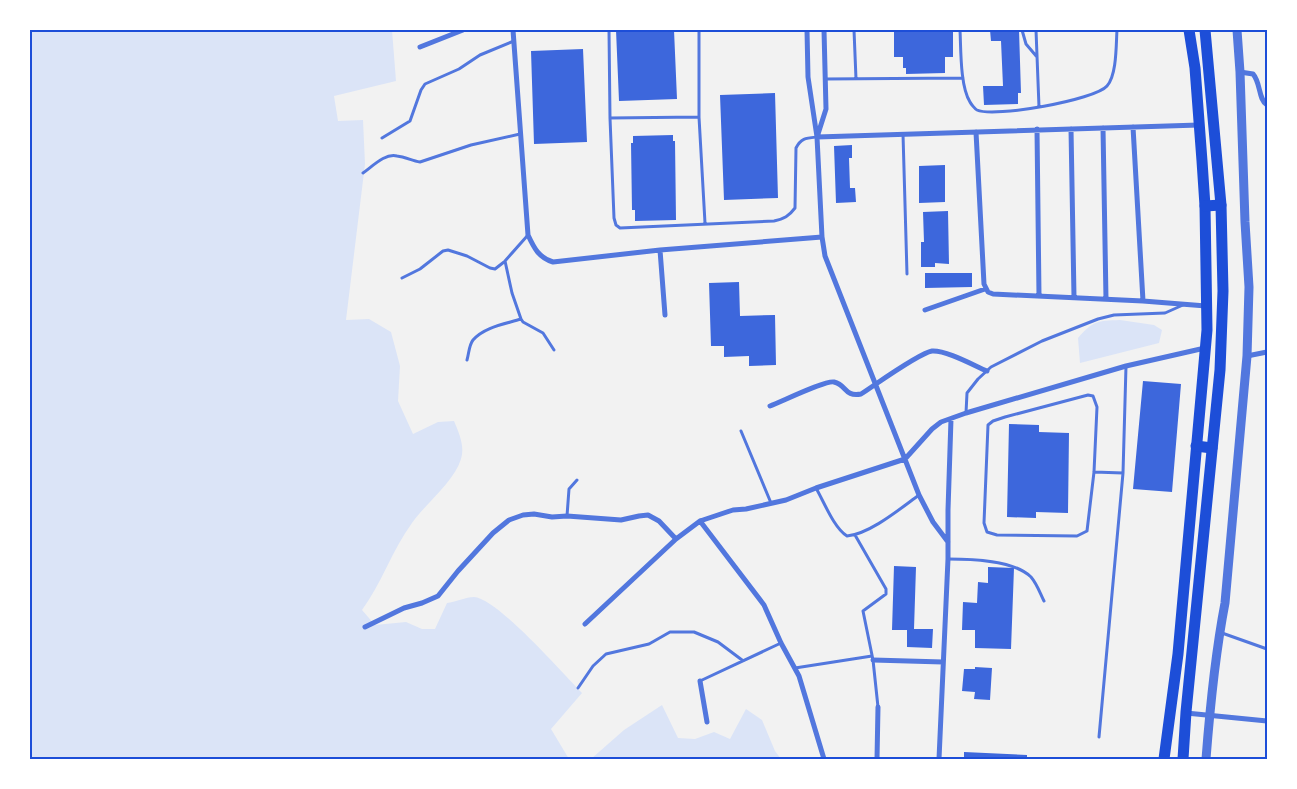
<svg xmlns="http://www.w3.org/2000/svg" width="1297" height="789" viewBox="0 0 1297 789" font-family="'Alegreya Sans',sans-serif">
	<rect width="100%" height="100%" fill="#f2f2f2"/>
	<!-- green -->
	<path fill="#dbe4f7" d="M30,30h362l4,51 -62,15 4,25 25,-1 2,44 -19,156 23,-1 22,13 9,34 -2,35 15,33 25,-12 16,-1c5,12 11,25 7,38 -7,23 -35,44 -49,64 -20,27 -30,60 -50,87l13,15 31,-3 16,7h13l12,-26c8,-1 19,-6 27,-6 23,1 89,77 108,96l-31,36 18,30h-539z
		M1120,320l34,5 8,5 -3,13 -79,20 -2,-25c16,-18 19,-17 42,-18z
		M662,705l16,33 17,1 19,-7 16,7 16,-30 16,11 13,31 6,8h-190l33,-29z"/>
	<!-- building -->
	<path fill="#3d67dc" d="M616,30h58l3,69 -58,2z
		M894,30h59v27h-8v16l-39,1v-6h-3v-11h-9z
		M990,30h29l2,63h-3v11l-34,1 -1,-19h20l-2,-45h-10z
		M583,49l4,93 -53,2 -3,-93z
		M775,93l3,105 -54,2 -4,-105z
		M673,135v6h2l1,79 -41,1v-11h-3l-1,-67h2v-7z
		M852,145v13h-3l1,30h5l1,14 -20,1 -2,-57z
		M945,165v37l-26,1v-37z
		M948,211l1,53 -14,-1v4h-14v-25h3l-1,-30z
		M925,273h47v14l-47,1z
		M739,282l1,34 35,-1 1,50 -27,1v-10l-25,1v-11h-13l-2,-63z
		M1143,381l38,3 -9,108 -39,-3z
		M1009,424l30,1v7l30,1 -1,80 -32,-1v6l-29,-1z
		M894,566l22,1 -2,62h19l-1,19 -25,-1v-17h-15z
		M988,567l26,1 -3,81 -36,-1v-18h-13l1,-28 14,1 1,-21 10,1z
		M975,667l17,1 -2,32 -16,-1 1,-7 -13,-1 2,-22h11z
		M964,752l63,3v4h-63z"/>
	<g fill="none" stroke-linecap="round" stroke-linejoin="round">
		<!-- service -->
		<path stroke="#5277de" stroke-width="3" d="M609,30l1,88 4,100 2,7 4,3 154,-7c10,-2 15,-5 21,-13l1,-60c5,-10 10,-10 21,-11
			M699,30v87l6,106
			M854,30l2,49
			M960,30c1,19 0,56 10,72 1,2 5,7 7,8 17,8 118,-10 130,-24 10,-11 9,-42 10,-56
			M1022,30l4,14 11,13
			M1036,30l3,77
			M825,79l138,-1
			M610,118l89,-1
			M903,134l4,140
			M382,138l28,-17 11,-31 4,-6 34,-15 21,-14 34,-14
			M363,173c10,-7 22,-20 34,-17 9,1 15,5 23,6l51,-17 49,-11
			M528,235l-23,26 7,32 9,26 2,3 20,11 11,17
			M402,278l18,-9 23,-18 5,-1 19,6 23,12 5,1 9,-7
			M467,360c2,-7 2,-15 6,-20 11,-13 32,-16 48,-21
			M1088,395l5,1 4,11 -3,65 -7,59 -10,5 -80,-1 -10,-3 -3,-9 4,-98 5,-4 12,-4z
			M966,413l1,-20 11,-14 13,-12 51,-26 56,-22 16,-4 51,-2 18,-8
			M741,431l30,72
			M1094,472l29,1
			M816,488c8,14 18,40 31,48 23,-2 54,-28 72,-41
			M567,516l2,-27 8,-9
			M855,535l31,54v5l-23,17 10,49 5,47
			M948,559c24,0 66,1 83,18 6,7 9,16 13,24
			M1222,633l45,16
			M795,668l77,-12
			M700,681l81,-38
			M578,688l15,-22 13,-12 43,-10 21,-12h24l24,10 24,18
			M1099,737l24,-264 3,-107"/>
		<!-- minor -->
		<path stroke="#5277de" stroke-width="5" d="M513,30l15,205c6,13 11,23 25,27l107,-12 162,-13
			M807,30l1,47 9,60 5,100 3,19 94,239 14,27 15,20
			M420,47l43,-17
			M1240,72l13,2c8,9 5,25 14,31
			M1133,127l10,174
			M1103,128l3,171
			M1037,129l2,167
			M1071,129l3,168
			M976,132l8,152 4,8 5,2 150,7 63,5
			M818,134l8,-25 -2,-79
			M817,137l382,-12
			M660,250l5,65
			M925,310l60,-21
			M1247,356l20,-4
			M770,406c11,-4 56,-26 64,-24 13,3 10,15 27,12 14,-9 58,-41 71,-43 14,-1 41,14 55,20
			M700,521l64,84 17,38 18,33 25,83
			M585,624l91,-85 24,-18 33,-11 13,-1 40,-9 30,-12 89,-29 27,-30 9,-7 25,-9 160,-47 79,-18
			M365,627l39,-19 18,-5 16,-7 20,-25 35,-38 16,-13 14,-5 11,-1 18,3 15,-1 54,4 18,-4 9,-1 11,6 17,18
			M873,660l70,2
			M700,681l7,41
			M1186,713l81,8
			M877,759l1,-52
			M939,759l9,-200v-49l3,-91"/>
		<!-- tertiary -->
		<path stroke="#5277de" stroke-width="9" d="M1206,759c4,-52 9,-104 19,-156l22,-247 2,-69 -4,-65 -5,-150 -3,-42"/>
		<!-- primary -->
		<path stroke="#1d4ed8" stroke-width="11" d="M1164,759l14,-105 29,-324 -2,-124 -3,-45 -7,-93 -6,-38
			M1183,759l3,-47 34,-342 3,-79 -2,-86 -16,-175"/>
		<!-- trunk -->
		<path stroke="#1d4ed8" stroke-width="11" d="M1205,206l16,-1
			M1196,446l16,2"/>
	</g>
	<!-- border -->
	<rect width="1297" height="789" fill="none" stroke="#ffffff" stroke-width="62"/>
	<rect x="31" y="31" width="1235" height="727" fill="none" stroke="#1d4ed8" stroke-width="2"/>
</svg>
